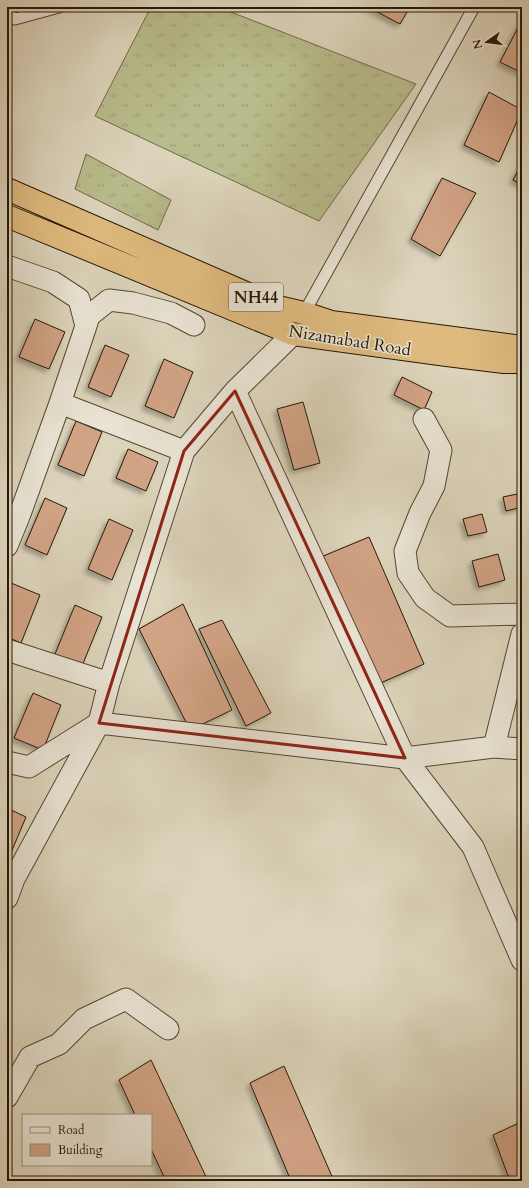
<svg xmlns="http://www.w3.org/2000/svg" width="529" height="1188" viewBox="0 0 529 1188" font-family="Cardo,serif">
	<defs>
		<pattern id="grass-tufts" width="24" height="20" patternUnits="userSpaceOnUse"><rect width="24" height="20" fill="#b8bb8b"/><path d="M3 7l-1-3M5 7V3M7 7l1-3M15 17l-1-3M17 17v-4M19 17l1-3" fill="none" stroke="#9ea076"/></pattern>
		<filter id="shadow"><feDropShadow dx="-3.5" dy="3.5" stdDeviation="2" flood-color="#0004"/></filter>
	</defs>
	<rect width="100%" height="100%" fill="#dcd4bb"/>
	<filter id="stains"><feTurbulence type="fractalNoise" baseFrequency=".005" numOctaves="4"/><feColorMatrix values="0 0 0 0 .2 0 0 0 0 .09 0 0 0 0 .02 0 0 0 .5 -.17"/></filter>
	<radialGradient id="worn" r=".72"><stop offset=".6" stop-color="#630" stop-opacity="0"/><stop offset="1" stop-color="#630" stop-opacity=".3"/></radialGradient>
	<!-- grass -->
	<path fill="url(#grass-tufts)" stroke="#6f6948" d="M151,7h67l198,77 -97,137 -224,-105z
		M86,154l85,46 -13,30 -83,-41z"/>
	<!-- building -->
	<path fill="#d1a385" stroke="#261705" filter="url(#shadow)" d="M368,7h42l-10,17z
		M522,20v53l-22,-11z
		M489,92l33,18 -23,52 -35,-17z
		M522,163v22l-9,-5z
		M442,178l34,15 -36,63 -29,-17z
		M35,319l30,13 -16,37 -30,-12z
		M105,345l24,10 -18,42 -23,-10z
		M164,359l29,13 -19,46 -29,-12z
		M402,377l30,15 -8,18 -30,-15z
		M303,402l17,61 -26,7 -17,-61z
		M76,421l26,11 -18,44 -26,-11z
		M128,449l30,13 -12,29 -30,-13z
		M522,493v14l-16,4 -3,-14z
		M45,498l22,10 -20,47 -22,-10z
		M482,514l5,18 -19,4 -5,-17z
		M109,519l24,11 -21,50 -24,-11z
		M369,537l55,127 -48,21 -55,-128z
		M498,554l7,26 -26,7 -7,-26z
		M11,583l29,12 -19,48 -14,-6v-44z
		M183,604l49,106 -42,20 -51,-101z
		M75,605l27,12 -20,49 -27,-12z
		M222,620l49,93 -25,13 -47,-97z
		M33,693l28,12 -18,45 -29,-12z
		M7,808l19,9 -16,38 -3,-1z
		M151,1060l57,121h-42l-15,-32v-34h-16l-16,-35z
		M284,1066l50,115h-43l-41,-98z
		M521,1122l1,2v57h-12l-17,-46z"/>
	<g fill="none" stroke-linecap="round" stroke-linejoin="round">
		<defs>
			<path id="service" d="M7,13l8,6 44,-12
				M304,313l170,-306"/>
			<path id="minor" d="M7,266l46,16 26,17 7,27 -26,77 -40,111 -13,32
				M86,326l3,-10 20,-16 24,3 38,10 23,12
				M293,334l-58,57 170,367 68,89 49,113
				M60,403l124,48
				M424,419l17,31 -7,36 -14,27 -15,38 3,22 17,25 25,18 72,-2
				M7,650l102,33
				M494,747l28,-113
				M7,762l22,5 70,-44 10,-40 75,-232 51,-60
				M7,898l7,-19 85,-156 306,35 89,-11 28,2
				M7,1097l23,-40 29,-13 25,-25 42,-20 42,30"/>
			<path id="trunk" d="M7,189l271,118 26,6 27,9 191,25
				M7,216l286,118 154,21 57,7h18"/>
		</defs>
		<!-- service casing -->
		<use href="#service" stroke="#544632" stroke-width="13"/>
		<!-- minor casing -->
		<use href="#minor" stroke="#544632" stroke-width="23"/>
		<!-- trunk casing -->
		<use href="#trunk" stroke="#261705" stroke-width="24"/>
		<!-- service -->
		<use href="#service" stroke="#e8e3d3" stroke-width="11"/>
		<!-- minor -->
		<use href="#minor" stroke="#e8e3d3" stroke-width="21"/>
		<!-- trunk -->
		<use href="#trunk" stroke="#deba7e" stroke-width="22"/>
	</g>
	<!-- marked area -->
	<path fill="none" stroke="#8f2418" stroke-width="3" stroke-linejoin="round" d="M235,391l170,367 -306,-35 85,-272z"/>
	<g text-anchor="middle" stroke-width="3" stroke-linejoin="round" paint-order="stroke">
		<!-- shield labels -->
		<rect fill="#e8e3d3" stroke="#605443" stroke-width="1" x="229" y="283" width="54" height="28" rx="3"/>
		<g font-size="16" font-weight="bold" fill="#261705">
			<text x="256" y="303">NH44</text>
		</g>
		<!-- street labels -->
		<g font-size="17" fill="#261705" stroke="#e8e3d3">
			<text transform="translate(350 340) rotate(9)" y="6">Nizamabad Road</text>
		</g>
	</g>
	<!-- margin -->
	<rect width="529" height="1188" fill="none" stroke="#dcd4bb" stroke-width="24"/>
	<rect x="8" y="8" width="513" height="1172" fill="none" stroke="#261705" stroke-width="2"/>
	<rect x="12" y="12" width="505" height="1164" fill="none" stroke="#261705"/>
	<!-- legend -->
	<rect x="22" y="1114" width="130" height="52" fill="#e8e3d3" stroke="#9a9181"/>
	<rect x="30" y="1127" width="20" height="6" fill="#e8e3d3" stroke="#9a9181"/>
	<text x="58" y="1134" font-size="12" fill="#261705">Road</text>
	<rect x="30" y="1144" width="20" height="12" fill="#d1a385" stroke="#9a9181"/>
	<text x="58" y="1154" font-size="12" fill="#261705">Building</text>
	<!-- north arrow -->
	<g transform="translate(487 42) rotate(256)" stroke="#e8e3d3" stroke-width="3" paint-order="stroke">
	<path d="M0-3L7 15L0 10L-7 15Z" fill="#261705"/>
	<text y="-6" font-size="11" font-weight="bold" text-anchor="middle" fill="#261705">N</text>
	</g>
	<rect width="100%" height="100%" filter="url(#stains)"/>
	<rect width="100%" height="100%" fill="url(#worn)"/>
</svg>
